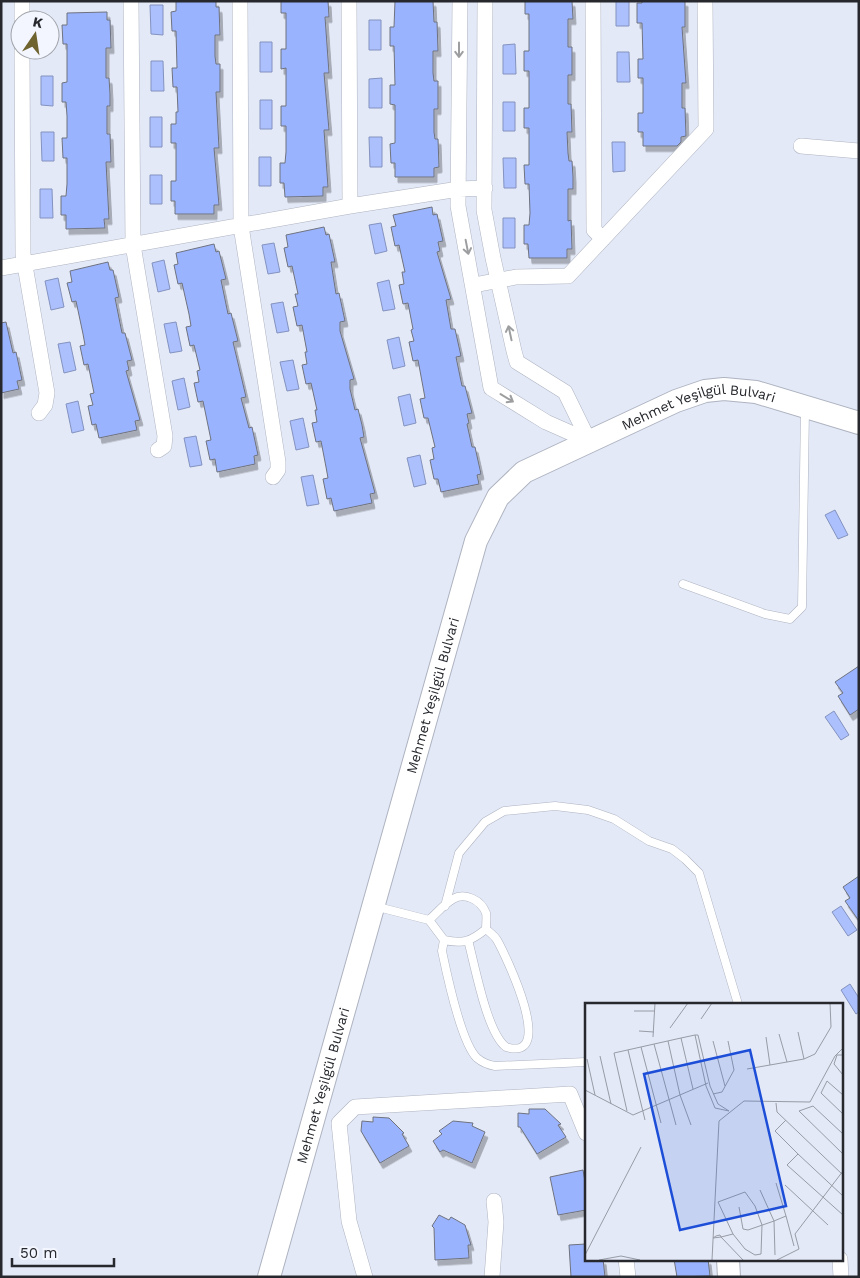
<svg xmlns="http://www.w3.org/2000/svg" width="860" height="1278" viewBox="0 0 860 1278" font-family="'Work Sans',sans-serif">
	<defs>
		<filter id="shadow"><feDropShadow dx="3" dy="5.5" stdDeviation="0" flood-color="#0004"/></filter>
	</defs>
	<rect width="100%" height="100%" fill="#e3e9f7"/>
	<!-- water -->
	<path fill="#abc0fd" stroke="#8392bf" d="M616,1h13v25h-13z
		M150,5h13v30l-12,-1z
		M369,20h12v30h-12z
		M260,42h12v30h-12z
		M515,44l1,30h-13v-29z
		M617,52h12l1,30h-13z
		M151,61h12l1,30h-13z
		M41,76h12v30l-12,-1z
		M382,78v30h-13v-29z
		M260,100h12v29h-12z
		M503,102h12v29h-12z
		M150,117h12v30h-12z
		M41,132h13v29h-12z
		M369,137h13v30h-12z
		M612,142h13v29l-12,1z
		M259,157h12v29h-12z
		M503,158h13v30h-12z
		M150,175h12v29h-12z
		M40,189h12l1,29h-13z
		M503,218h12v30h-12z
		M381,223l6,28 -12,3 -6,-29z
		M274,243l6,29 -12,2 -6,-29z
		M164,260l6,29 -12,3 -6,-29z
		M58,278l6,29 -13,3 -6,-29z
		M389,280l6,29 -12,2 -6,-28z
		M283,302l6,29 -12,2 -6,-29z
		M176,322l6,29 -12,2 -6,-29z
		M399,337l6,29 -12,3 -6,-29z
		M70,342l6,28 -12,3 -6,-29z
		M293,360l6,29 -12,2 -7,-29z
		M184,378l6,29 -12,3 -6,-29z
		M410,394l6,29 -12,3 -6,-29z
		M78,401l6,29 -12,3 -6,-29z
		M303,418l6,29 -13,3 -6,-29z
		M196,436l6,29 -12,2 -6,-29z
		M420,455l6,29 -12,3 -7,-29z
		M313,475l6,29 -12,2 -6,-29z
		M835,510l13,25 -10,4 -13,-24z
		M834,711l15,24 -8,5 -16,-23z
		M841,906l16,24 -9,6 -16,-24z
		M850,984l9,14v14l-3,2 -15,-24z"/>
	<!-- building -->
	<path fill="#9ab3fe" stroke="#6e727f" filter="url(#shadow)" d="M176,1h40v6h3l1,28h-5v21l1,8h4v28h-4l3,56h-5l5,57h-5v9h-39v-13h-4v-20h5v-38h-5v-19h5v-12h2l-1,-25h-4l-1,-19h5l-1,-37h-4l-1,-19 5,-1z
		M281,1h47l1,16h-4l4,56h-5l5,57h-5l4,57h-5v9l-38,1 -1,-14h-4v-20h5l1,-11v-26h-5v-20h5v-38l-5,1v-20h5v-36h-5z
		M395,1h38l1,21h3l1,29h-5v22l1,8h4v28h-4v23l1,7h3l1,28 -5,1v9h-39v-14h-4l-1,-19 5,-1v-38l-5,-1v-19h5l-1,-39h-4v-19h4z
		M525,1h47l1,18h-5v28h4v28h-4v29h3l1,28h-5l1,21 1,8h3l1,16v12h-5v32l3,-1 1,29h-5v9h-38l-1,-14h-4v-19h5l1,-12 -1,-29h-4l-1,-19h5v-37h-5v-20h5v-37h-5v-20h5v-37h-4z
		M642,1h43v26h-3l4,56h-4v25h3l1,28 -5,1v5l-4,4h-34v-14h-5v-19h5v-35h-5v-19h5l-1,-36h-5v-20h5z
		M107,12v8h3l1,28h-5v30h3l1,16v12h-3v28h3l1,28h-5l3,57h-5l1,9 -39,1v-14h-5v-19h5l1,-12v-26h-4l-1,-20h5v-22l-1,-14h-4v-19l5,-1v-38h-4l-1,-19h5v-12z
		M432,207l1,8 4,-1 6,27 -5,1 2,9 -3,1 14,47 -5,1 5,29h4l6,27 -5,1 6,29h3l7,27 -5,1 2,9 -2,1 5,23h3l6,27 -4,1 2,9 -38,8 -3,-13h-4l-4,-19 4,-1 -2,-11 3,-1 -7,-29h-4l-4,-19 5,-1 -2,-11 -5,-27 -5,1 -4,-19 5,-1 -3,-11 2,-1 -5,-26 -5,1 -4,-19 5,-1 -2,-12h3l-6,-27 -4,1 -4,-19 5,-1 -3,-11z
		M324,227l2,8 3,-1 6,28h-4l5,32 3,-1 6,28 -5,1v9l14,48 -4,1v9l5,21 3,-1 4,16 2,12 -4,1 15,55 -5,1 2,9 -38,8 -3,-13 -4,1 -4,-20 5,-1 -2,-11 -5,-26 -5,1 -4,-19 5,-1 -2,-12h2l-6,-27 -5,1 -4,-19 5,-1 -2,-12h2l-5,-27 -5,1 -4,-19 5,-1 -3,-12h3l-6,-28 -4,1 -4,-19 4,-1 -2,-12z
		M214,244l2,8 3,-1 7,28 -5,1 7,34 3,-1 7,28 -5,1 13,55 -5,1 8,30 3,-1 6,28 -4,1 1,8 -38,8 -2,-13 -5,1 -4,-19 5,-1 -8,-39 -5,1 -4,-19 5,-1 -2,-11 3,-1 -6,-25 -4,1 -4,-19 5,-1 -2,-12 -7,-31 -4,1 -4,-19 4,-1 -2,-11z
		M108,262l2,8h3l6,27 -4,1 7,35h3l7,27 -5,1 2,9 -3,1 14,49 -5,1 2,9 -38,8 -3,-14 -4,1 -4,-19 5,-1 -3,-11 4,-1 -6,-29 -4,1 -4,-19 5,-1 -2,-11 -7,-33 -4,1 -5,-19 5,-1 -2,-11z
		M6,322l7,31 3,-1 6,28 -5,1 2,8 -18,4v-70z
		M859,666v43l-9,6 -12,-19 5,-3 -8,-11z
		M859,876v45l-14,-20 5,-3 -7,-11z
		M529,1109h16l16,15 -3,1 8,12 -29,17 -17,-27h-2v-14l11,1z
		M373,1117l16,1 15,15 -2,1 7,12 -29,17 -19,-32 1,-10 11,1z
		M453,1121l20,2 -1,3 13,6 -13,31 -29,-13 -3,2 -7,-11 9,-7 -3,-3z
		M583,1170l3,17v23l-28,5 -8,-38z
		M439,1215l10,5 2,-3 14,8 6,20h-3l1,13 -34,2 -1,-32 -2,-2z
		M586,1244v15h17l2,18h-34l-2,-32z
		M674,1259h34l2,17 -33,1z"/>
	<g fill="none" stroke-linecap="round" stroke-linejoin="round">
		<defs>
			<path id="lane" d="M683,584l82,30 25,5 12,-12 3,-198
				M374,906l55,14 15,20c19,4 26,2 42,-11 0,-5 1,-12 0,-16 -5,-13 -21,-21 -33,-14 -9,5 -16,14 -24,21
				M445,906l14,-53 26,-31 19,-11 51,-5 33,4 26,9 35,22 23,8 13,10 14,14 39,131
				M444,940l-2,11c5,24 19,92 35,107 6,5 12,7 18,8l91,-4
				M468,940c7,26 19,93 38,107 52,16 -1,-93 -9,-107 -3,-5 -8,-8 -11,-11"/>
			<path id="street" d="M22,1v19
				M131,1l2,244 32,191 -1,10 -6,4
				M240,1l1,225 37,236v8l-5,7
				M349,1l1,205
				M460,1l-2,205 33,182 55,34 43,19 -24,-49 -48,-30 -3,-11 -21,-93 -9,-48 1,-209
				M593,1l1,229 9,9
				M22,50l1,204 24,139 -2,12 -6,8
				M801,146l58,5
				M1,268l349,-62 109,-17 26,-1
				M474,285l42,-8 52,-1 138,-147 -1,-128
				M626,1259l2,18
				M840,1259l1,18
				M365,1277l-16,-56 -10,-98 16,-16 215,-13 16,39
				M492,1277l4,-55 -2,-21"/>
			<g id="secondary">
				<path d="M728,1259l1,18"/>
				<path id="s1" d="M269,1277l207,-736 22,-44 26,-25 152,-71 29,-10 19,-2 32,3 103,31"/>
			</g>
		</defs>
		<!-- lane casing -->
		<use href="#lane" stroke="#aeb3c0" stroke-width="9"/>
		<!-- street casing -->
		<use href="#street" stroke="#aeb3c0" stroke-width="16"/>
		<!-- secondary casing -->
		<use href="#secondary" stroke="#aeb3c0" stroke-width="24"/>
		<!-- lane -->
		<use href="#lane" stroke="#fff" stroke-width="8"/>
		<!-- street -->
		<use href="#street" stroke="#fff" stroke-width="15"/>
		<!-- secondary -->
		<use href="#secondary" stroke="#fff" stroke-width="22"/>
	</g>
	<!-- one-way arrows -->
	<defs><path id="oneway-shaft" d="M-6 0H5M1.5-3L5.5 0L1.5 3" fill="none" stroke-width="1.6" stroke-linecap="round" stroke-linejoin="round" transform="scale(1.25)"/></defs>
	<g stroke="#9d9ea0">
		<use href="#oneway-shaft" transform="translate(459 50) rotate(90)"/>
		<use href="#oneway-shaft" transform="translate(467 247) rotate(79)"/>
		<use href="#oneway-shaft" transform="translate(510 333) rotate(-102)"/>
		<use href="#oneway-shaft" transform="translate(507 398) rotate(31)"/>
	</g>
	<g text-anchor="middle" stroke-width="4" stroke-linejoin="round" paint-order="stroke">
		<!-- street labels -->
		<g font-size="14" fill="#26282d" stroke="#f3f6fe">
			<text dy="5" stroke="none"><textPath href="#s1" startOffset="1039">Mehmet Yeşilgül Bulvari</textPath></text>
			<text dy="5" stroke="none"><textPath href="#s1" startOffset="604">Mehmet Yeşilgül Bulvari</textPath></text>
			<text dy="5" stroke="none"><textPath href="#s1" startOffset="199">Mehmet Yeşilgül Bulvari</textPath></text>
		</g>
	</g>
	<!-- overview -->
	<g transform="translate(585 1003)">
		<rect width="258" height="258" fill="#e3e9f7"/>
		<path fill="none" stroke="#979ca6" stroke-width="1" d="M49,8h21M116,16l11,-16M85,25l18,-25M54,28l15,1M194,31l8,28M68,34l2,-34M96,35l12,51M83,38l12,54 11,30M128,38l12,45M69,41l22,81M56,44l20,76M43,47l17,70M258,52h-6l-3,9 9,11M15,53l11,48M2,56l8,36M219,56l11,-5 16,-27 -1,-24M185,62l34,-6 -6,-27M162,66l23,-4 -4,-28M0,87l48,25 75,-32M128,91l9,-2 12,-22 -6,-29M258,92l-16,-14 -6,12 22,21M191,100l1,9 66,63M42,108l-13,-58 67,-15 14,-3h3l12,51 8,18 11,7 -14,-3 -9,-22 -11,-51M201,117l-11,11 23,23M258,131l-30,-28 -14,5 44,43M191,180l10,33M200,182l43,40M160,189l10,14 7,19 -1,29 -6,1 -10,-6 -12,-15 -15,-32zM258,193l-45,-42 -11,11 56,50M154,204l4,22 5,1 26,-9 -14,-31M148,231l-12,3 22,23M135,232l1,2 -8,1 3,-2zM0,252l56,-108M190,252l-1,-34 12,-5 8,30M14,257l22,-4 19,4M127,257l7,-139 25,-20 66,1 25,-46 8,-8M192,257l22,-11 -4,-15 48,-63"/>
		<path fill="#1d4ed8" fill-opacity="0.15" stroke="#1d4ed8" stroke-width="2.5" d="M165,47l36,156 -106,24 -36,-156z"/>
		<rect width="258" height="258" fill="none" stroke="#26282d" stroke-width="2.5"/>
	</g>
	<!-- border -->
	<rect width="860" height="1278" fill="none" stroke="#26282d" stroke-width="5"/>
	<!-- north arrow -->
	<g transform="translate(35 35) rotate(13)"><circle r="24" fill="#f3f6fe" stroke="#a1a4aa"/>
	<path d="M0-4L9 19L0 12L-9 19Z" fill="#6f6430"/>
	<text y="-8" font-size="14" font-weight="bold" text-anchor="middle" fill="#26282d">K</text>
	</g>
	<!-- scale -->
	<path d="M12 1258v8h102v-8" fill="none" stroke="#26282d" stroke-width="2.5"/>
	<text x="20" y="1258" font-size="15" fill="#26282d" stroke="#f3f6fe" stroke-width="4" paint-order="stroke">50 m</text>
</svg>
